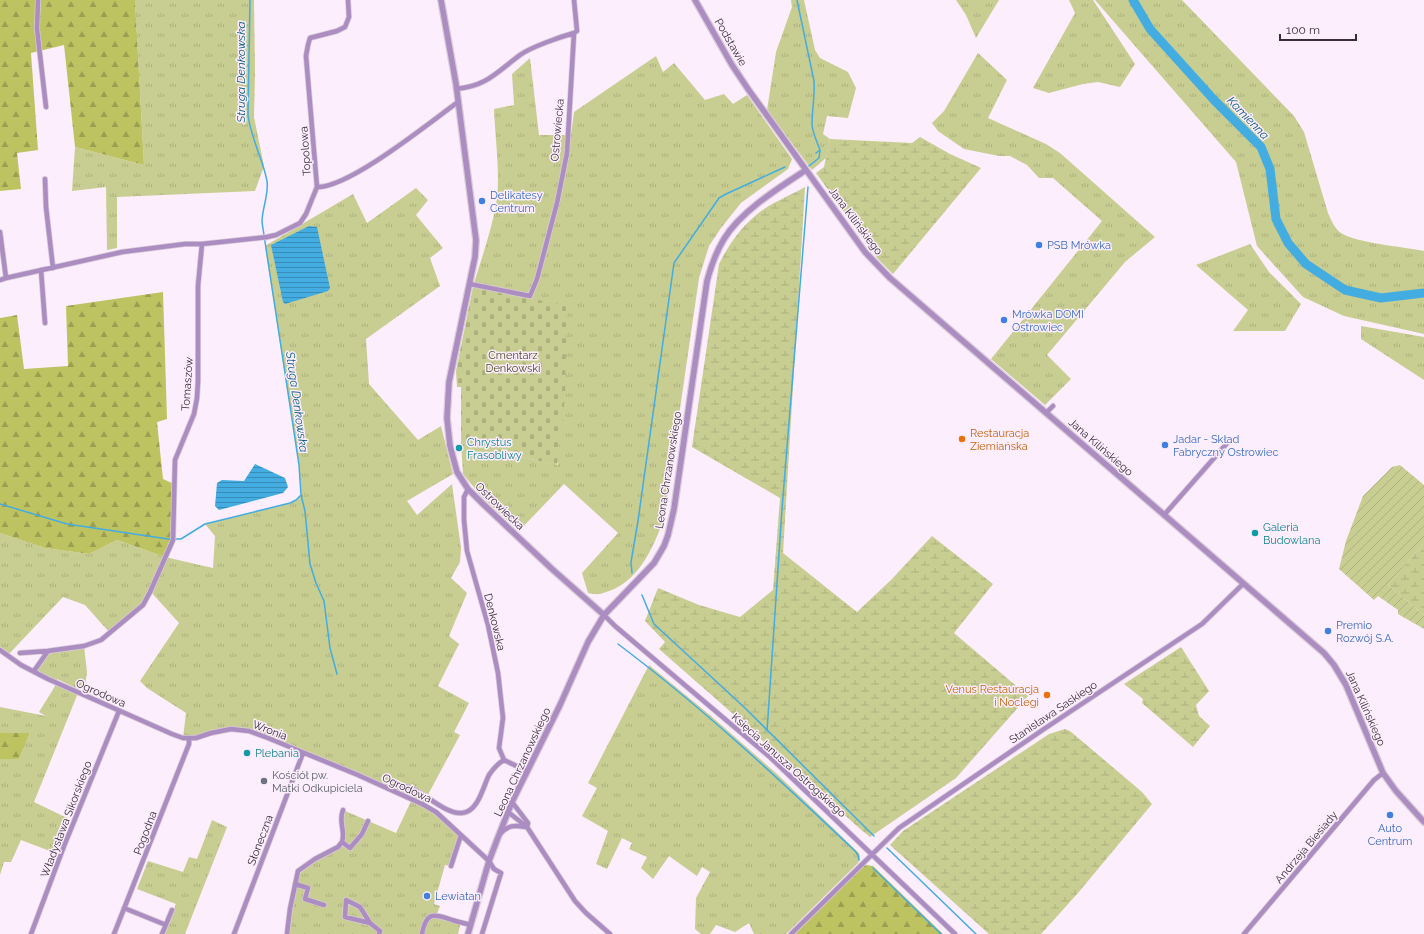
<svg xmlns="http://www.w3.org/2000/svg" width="1424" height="934" viewBox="0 0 1424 934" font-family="Raleway,sans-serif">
	<defs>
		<pattern id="grass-tufts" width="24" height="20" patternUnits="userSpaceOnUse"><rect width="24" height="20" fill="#c8cd91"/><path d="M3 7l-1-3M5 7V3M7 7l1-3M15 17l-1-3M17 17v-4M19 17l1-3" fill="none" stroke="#acb07e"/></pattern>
		<pattern id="forest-firs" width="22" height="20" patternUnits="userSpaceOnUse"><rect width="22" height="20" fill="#bec361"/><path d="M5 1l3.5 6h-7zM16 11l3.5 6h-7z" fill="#9b9f51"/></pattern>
		<pattern id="wetland-marsh" width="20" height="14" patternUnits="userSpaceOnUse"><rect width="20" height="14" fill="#c8cd91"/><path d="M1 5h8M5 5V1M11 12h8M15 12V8" fill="none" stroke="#acb07e"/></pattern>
		<pattern id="cemetery-stones" width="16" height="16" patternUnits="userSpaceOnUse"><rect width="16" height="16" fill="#c8cd91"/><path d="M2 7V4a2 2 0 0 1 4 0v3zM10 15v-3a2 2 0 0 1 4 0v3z" fill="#acb07e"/></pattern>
		<pattern id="garden-furrows" width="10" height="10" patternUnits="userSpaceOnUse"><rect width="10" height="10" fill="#c8cd91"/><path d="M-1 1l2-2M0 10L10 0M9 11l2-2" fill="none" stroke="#acb07e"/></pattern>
		<pattern id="water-rules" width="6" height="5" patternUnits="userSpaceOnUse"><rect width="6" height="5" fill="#43ace1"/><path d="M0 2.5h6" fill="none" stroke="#398cb7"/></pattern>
	</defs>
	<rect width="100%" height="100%" fill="#fdeefd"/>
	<!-- grass -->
	<path fill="url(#grass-tufts)" d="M135,0h119l1,72 -1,45 10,49 -9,25 -138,6v51l-10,2 -1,-63 -34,4 3,-44 69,18z
		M791,0h13l11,50 5,8 28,14 8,16 -8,30 -21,-2 -4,18 7,5 -4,19 -14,12 -45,-60 9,-58 16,-45z
		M956,0h43l-23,38 -10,-23z
		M1069,0h24l42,64 -15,23 -22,-5 -15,2 -34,9 -16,-5 42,-75z
		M1095,0h87l112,116 10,16 24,81c3,7 7,16 13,20 15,10 64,14 83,18v83l-80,-18 -41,-19 -46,-51 -21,-84z
		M978,53l29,27 -19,38 58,26 14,9 95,84 -30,25 -78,93 24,24 -26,26 -54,-46 111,-138 -49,-43h-14l-12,-13 -17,-9h-11l-35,-7 -26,-18 -6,-8 12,-12z
		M656,56l7,16 11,-9 31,37 19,-6 9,10 14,-9 45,64 -4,10 -47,34 -20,25 -12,18 -10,32 -35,241c-12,31 -26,65 -61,74 -4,2 -10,1 -15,0l-6,-20 36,-40 -54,-49 -45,47 -38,-35 -18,-22 -2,-31 97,22 -29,-167 -56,-11c8,-28 20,-60 24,-89 3,-26 -2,-62 -3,-89l20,-4 -2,-31 18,-16 9,77h32l3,-23z
		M416,188l12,12 -12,15 27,33 -13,10 10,28 -74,53 3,45 49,56 23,-14 12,48 -46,27 10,14 35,-31 9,64 -1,14 -9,16 16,15 -18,43 10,8 -21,42 31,17 -15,29 6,3 -37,69 38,31 -10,31 -6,-1 -11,39 6,2 -3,8 24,8 -3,12h-171l11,-63 44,-29 1,-32 53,23 16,-34 -163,-68 -18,-2 -35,9h-13l3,-25 -39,-25 -7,-7 39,-58 -28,-31 -8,13 -33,28 -25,-28 -22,-8 -56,59 -7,-6v-117l45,15 44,6 28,-14 48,17 48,11 2,-32 -10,-12 85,-21 6,-3 5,-5 -2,-30 -34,-219 88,-52 14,29z
		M1250,244l19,28 32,32 -16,27h-52l15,-21 -52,-45z
		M1361,326l63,11v43l-63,-41z
		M84,646l3,26 -2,14 -7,3 -21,-10 1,4 20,10 -44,109 35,17 -14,34 -34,-13 -10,22h-7l-4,13v-116h19l11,-26h-30v-26l46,9 -7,-4 18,-29 -23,-12 14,-20z
		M649,665l62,51 66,58 82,79 1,5 -2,5 -72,71h-32l-5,-11 -14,9 -19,-7 -6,9h-9l-6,-5 1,-31 14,-26 -8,-5 -5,9 -28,-20 -16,23 -12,-11 6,-11 -18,-8 3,-6 -10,-5 -15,31 -11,-5 12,-33 -26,-15 15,-28 -9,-5z
		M212,820l15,7 -42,107h-20l11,-30 -39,-15 11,-28 35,11 6,-15 8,2z"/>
	<!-- forest -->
	<path fill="url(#forest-firs)" d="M0,0h135l9,165 -69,-18 -11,-102 -33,8 7,97 -21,3 4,36 -21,2z
		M163,292l4,127 -10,3 6,57 11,5v49l-9,24 -48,-17 -28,14 -44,-6 -45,-15v-215l17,-3 7,54 44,-3 -2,-60z
		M0,733h30l-11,26h-19z
		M866,865l7,1 70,68h-148l67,-68z"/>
	<!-- wetland -->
	<path fill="url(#wetland-marsh)" d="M920,137l30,17 31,14 -88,106 -15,-15 -62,-86 8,-6 6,-28 82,4z
		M805,187l-22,366 74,59 35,-33 40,-43 61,48 -39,49 74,63 -72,82 -86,59 -11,-9 -135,-122 -65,-57 6,-7 -20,-21 13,-33 41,17 41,12 33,-27 7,-92 -88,-51 27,-183c11,-22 25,-41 45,-55 12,-8 27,-14 41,-22z
		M1424,543v72l-36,-30z
		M1181,647l28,44 -13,14 3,11 11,10 -17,21 -51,-44 1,-4 -19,-15z
		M1065,729l5,2 72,61 10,12 -74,89 -37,41h-52l-99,-89 13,-14 146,-97z"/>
	<!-- cemetery -->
	<path fill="url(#cemetery-stones)" d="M473,287l94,19 -2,92 -8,67 -96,-22v-56h-4l-1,-16z"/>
	<!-- garden -->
	<path fill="url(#garden-furrows)" d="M1400,465l24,20v58l-36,42 36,30v14l-26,-15v-4l-20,-14 -4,4 -35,-31 7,-28 17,-45 29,-29z"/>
	<!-- water -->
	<path fill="url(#water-rules)" d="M309,226l8,1 13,61 -2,3 -43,13 -2,-2 -12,-57z
		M255,464l30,14 3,9 -5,6 -64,17 -4,-4 2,-23 5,-3 22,1z"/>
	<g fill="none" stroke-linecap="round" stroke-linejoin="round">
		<!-- stream -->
		<path stroke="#43ace1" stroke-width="1.5" d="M797,0l17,81c1,15 -2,29 -2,44 1,9 5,17 8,25l-4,3
			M809,166l10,-8 1,-8
			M301,495l4,16 5,53 6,19 8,18 6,47 7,26
			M0,504l67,20 101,15h13l24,-15 85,-21 6,-3 5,-5 -2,-30 -37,-243c0,-14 7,-27 5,-41 -4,-22 -16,-42 -19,-66l2,-115
			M632,573l-1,-11 7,-41 36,-258 45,-65 7,-4 59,-27
			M642,595l12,29 91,84 129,128
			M618,644c84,63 161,135 237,207l3,4 1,5
			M767,731l15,-222 26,-322
			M887,848l89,86
			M873,868l68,66"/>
		<!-- river -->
		<path stroke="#43ace1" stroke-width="9" d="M1133,0l17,29 65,72 46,46 9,22 6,50 12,24 18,21 39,26 36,8 43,-5"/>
		<defs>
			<path id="minor" d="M38,0l-1,29 9,78
				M456,89c31,-3 41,-17 64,-34 11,-8 40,-18 54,-22
				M45,179l1,28 7,61
				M317,187c32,1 112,-64 141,-85
				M0,232l6,46 -6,2
				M41,270l4,53
				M6,278l116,-26 63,-8h17l65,-7 9,-2 24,-12 6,-9 11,-27 -11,-131 2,-11 2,-7 27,-7 8,-4 4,-10 -1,-17
				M470,284l60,12 7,-17 20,-76 10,-50 7,-120 3,-2 -3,-31
				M1046,413l7,-7
				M468,489l-4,8v23l3,31 21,74 10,48 5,45 -4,30 5,12 23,11
				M1164,515l65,-74
				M604,615l11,11 156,132 184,176
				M0,650l21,15 27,14 124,55 11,4h13l15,-5 20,-4 18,2 19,7 90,37 64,29 14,8 53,49 5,8 7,4 -19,61
				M20,653l28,-2
				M34,671l14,-20 36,-5 17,-6 42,-35 7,-13 23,-52 2,-80 19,-46 3,-16 1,-17v-95l4,-42
				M394,791l1,-4c19,-8 46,28 67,26 16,-1 21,-26 27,-38 4,-6 8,-11 15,-15
				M512,802l16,21 -1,4
				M508,812l19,15 48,74 11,12 24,21
				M500,834c8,-9 14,-9 26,-7
				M342,842c4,-11 -4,-19 1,-32
				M451,866l10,-31
				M295,884l13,4 -3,11 19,6
				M124,908l42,17
				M370,923l-25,-6 1,-17 14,7 10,16 10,8 -1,3
				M31,934l33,-88 55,-135
				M114,934l75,-190v-5
				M162,934l10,-24
				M234,934l69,-181
				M287,934l3,-25 8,-38 17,-12 23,-12 4,-5 8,6 12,-14 6,-13
				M422,934c4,-22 11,-21 30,-14 6,2 12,3 19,5
				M791,934l108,-106 145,-99 158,-105 41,-40
				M1244,934l130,-154 9,-7"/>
			<path id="tertiary" d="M441,0l15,84 20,156 -1,17 -26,125 -2,36 3,28 7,26 11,17 14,14 70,66 52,46
				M695,0l37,65 16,24 117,163 25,26 434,375 10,12 12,20 37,88 13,18 28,31
				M468,934l21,-73 8,-21 15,-38 48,-97 28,-63 16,-27 50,-52 10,-17 4,-11 6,-26 33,-228c4,-15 9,-29 17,-42 17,-28 56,-52 82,-69"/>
		</defs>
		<!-- minor casing -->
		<use href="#minor" stroke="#d9cbd9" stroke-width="6"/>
		<!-- tertiary casing -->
		<use href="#tertiary" stroke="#d9cbd9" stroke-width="8"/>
		<!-- minor -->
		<use href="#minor" stroke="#ab8dc1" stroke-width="4.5"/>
		<!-- tertiary -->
		<use href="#tertiary" stroke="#ab8dc1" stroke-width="5.5"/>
	</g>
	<!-- markers -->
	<g fill="#3f7fe0" stroke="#fdeefd" stroke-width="1.5">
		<circle cx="482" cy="201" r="4"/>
		<circle cx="1039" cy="245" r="4"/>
		<circle cx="1004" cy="320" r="4"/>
		<circle cx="1165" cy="445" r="4"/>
		<circle cx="1328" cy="631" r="4"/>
		<circle cx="1390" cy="815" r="4"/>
		<circle cx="427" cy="896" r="4"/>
	</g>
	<g fill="#e8710a" stroke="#fdeefd" stroke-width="1.5">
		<circle cx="962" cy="439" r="4"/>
		<circle cx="1047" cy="695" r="4"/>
	</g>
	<g fill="#0f9aa8" stroke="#fdeefd" stroke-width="1.5">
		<circle cx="459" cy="448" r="4"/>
		<circle cx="1255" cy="533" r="4"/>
		<circle cx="247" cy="753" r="4"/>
	</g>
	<circle fill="#6b7280" stroke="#fdeefd" stroke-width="1.5" cx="264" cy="781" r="4"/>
	<g text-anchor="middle" stroke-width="3" stroke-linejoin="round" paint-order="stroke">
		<!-- street labels -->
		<g font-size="11" fill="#362d37" stroke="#fdeefd">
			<text transform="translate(731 42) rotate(60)" y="4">Podstawie</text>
			<text transform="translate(557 130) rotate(-85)" y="4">Ostrowiecka</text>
			<text transform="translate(305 151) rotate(-94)" y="4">Topolowa</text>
			<text transform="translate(856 221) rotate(53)" y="4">Jana Kilińskiego</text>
			<text transform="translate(187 384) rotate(-86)" y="4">Tomaszów</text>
			<text transform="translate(1101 447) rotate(41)" y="4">Jana Kilińskiego</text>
			<text transform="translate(668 470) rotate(-81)" y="4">Leona Chrzanowskiego</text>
			<text transform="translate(500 506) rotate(44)" y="4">Ostrowiecka</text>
			<text transform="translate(495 622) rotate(76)" y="4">Denkowska</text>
			<text transform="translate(101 693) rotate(24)" y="4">Ogrodowa</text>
			<text transform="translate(1366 708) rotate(66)" y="4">Jana Kilińskiego</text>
			<text transform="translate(1053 712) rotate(-34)" y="4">Stanisława Saskiego</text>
			<text transform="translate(270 730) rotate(21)" y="4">Wronia</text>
			<text transform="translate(522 762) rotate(-65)" y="4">Leona Chrzanowskiego</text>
			<text transform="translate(789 765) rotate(42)" y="4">Księcia Janusza Ostrogskiego</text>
			<text transform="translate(407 788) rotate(25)" y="4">Ogrodowa</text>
			<text transform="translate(66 819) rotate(-69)" y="4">Władysława Sikorskiego</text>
			<text transform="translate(145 833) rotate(-69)" y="4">Pogodna</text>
			<text transform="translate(260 840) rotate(-69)" y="4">Słoneczna</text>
			<text transform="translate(1306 847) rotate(-50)" y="4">Andrzeja Biesiady</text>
		</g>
		<!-- shop labels -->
		<g font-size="11" fill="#366cbe" stroke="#fdeefd" text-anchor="start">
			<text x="490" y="199">Delikatesy<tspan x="490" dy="13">Centrum</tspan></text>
			<text x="1047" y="249">PSB Mrówka</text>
			<text x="1012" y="318">Mrówka DOMI<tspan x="1012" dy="13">Ostrowiec</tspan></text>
			<text x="1173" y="443">Jadar - Skład<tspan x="1173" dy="13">Fabryczny Ostrowiec</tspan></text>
			<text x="1336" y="629">Premio<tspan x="1336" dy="13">Rozwój S.A.</tspan></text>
			<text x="1390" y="832" text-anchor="middle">Auto<tspan x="1390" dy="13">Centrum</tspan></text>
			<text x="435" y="900">Lewiatan</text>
		</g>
		<!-- park labels -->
		<g font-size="11" fill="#494b22" stroke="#fdeefd">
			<text x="513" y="359">Cmentarz<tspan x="513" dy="13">Denkowski</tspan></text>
		</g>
		<!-- food labels -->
		<g font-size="11" fill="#c56008" stroke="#fdeefd" text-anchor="start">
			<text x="970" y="437">Restauracja<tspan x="970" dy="13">Ziemiańska</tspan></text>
			<text x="1039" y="693" text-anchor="end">Venus Restauracja<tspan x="1039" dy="13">i Noclegi</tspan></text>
		</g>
		<!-- culture labels -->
		<g font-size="11" fill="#0d838f" stroke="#fdeefd" text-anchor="start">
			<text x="467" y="446">Chrystus<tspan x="467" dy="13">Frasobliwy</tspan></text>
			<text x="1263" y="531">Galeria<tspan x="1263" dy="13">Budowlana</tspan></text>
			<text x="255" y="757">Plebania</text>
		</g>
		<!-- worship labels -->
		<g font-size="11" fill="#5b616d" stroke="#fdeefd" text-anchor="start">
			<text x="272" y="779">Kościół pw.<tspan x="272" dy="13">Matki Odkupiciela</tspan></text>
		</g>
		<!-- water labels -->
		<g font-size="12" font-style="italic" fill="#085c7f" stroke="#fdeefd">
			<text transform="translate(241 72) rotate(-90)" y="4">Struga Denkowska</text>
			<text transform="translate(1248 118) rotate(46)" y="4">Kamienna</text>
			<text transform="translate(297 402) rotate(82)" y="4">Struga Denkowska</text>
		</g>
	</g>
	<!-- scale -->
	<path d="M1280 34v6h76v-6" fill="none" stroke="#362d37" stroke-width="2"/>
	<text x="1286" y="34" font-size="12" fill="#362d37" stroke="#fdeefd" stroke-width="3" paint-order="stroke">100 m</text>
</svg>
